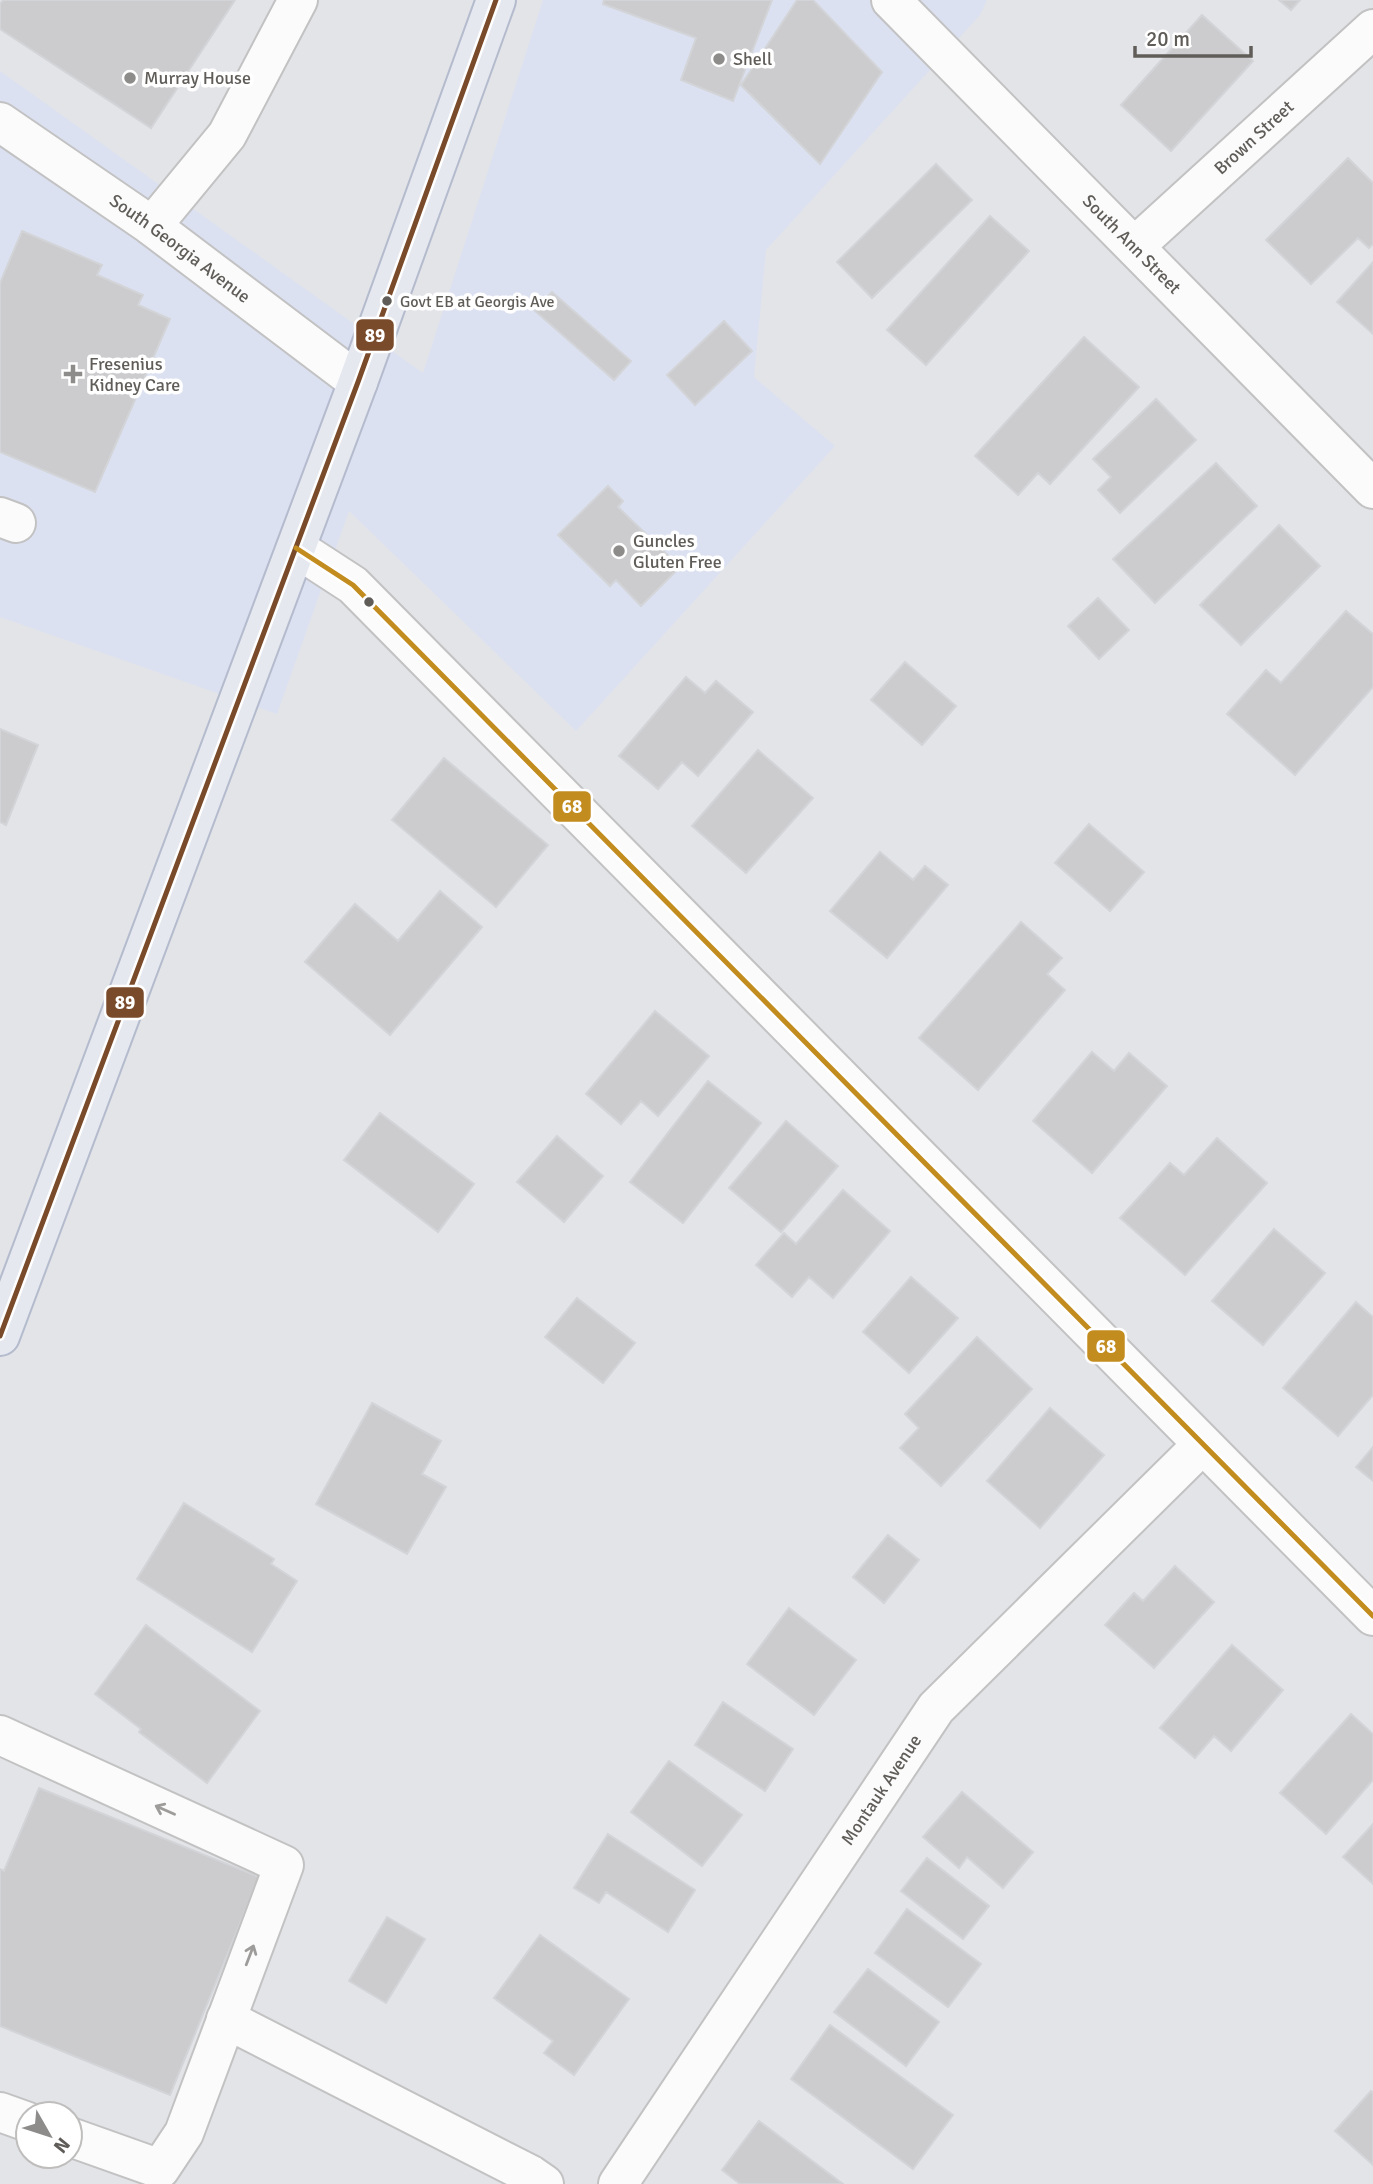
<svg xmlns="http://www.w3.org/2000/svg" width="1373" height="2184" viewBox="0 0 1373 2184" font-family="Signika,sans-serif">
	<rect width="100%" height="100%" fill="#e3e4e8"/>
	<!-- commercial -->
	<path fill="#dce1f1" d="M543,0h444l-7,15 -214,235 -12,127 81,69 -259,285 -227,-220 -72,203 -277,-97v-546l423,302z"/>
	<!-- building -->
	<path fill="#cccccf" stroke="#d2d4d7" stroke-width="2" d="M3,0h232l-84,128 -151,-99v-25z
		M604,0h168l-39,101 -52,-21 15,-42 -93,-34z
		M797,0h16l69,72 -62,92 -79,-79z
		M1279,0h21l-9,10z
		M1202,15l51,46 -82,90 -50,-46z
		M1348,158l25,25v61l-4,4 -11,-10 -47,46 -45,-44z
		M936,164l36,36 -100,98 -35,-36z
		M990,216l39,35 -103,114 -39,-35z
		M22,231l80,34 -5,10 46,20 -5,10 32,14 -75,173 -95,-40v-169z
		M1373,262v72l-36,-32z
		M552,292l79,69 -17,19 -79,-69z
		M724,321l28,30 -57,54 -28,-30z
		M1084,337l55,50 -89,97 -12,-11 -20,22 -43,-39z
		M1156,399l40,41 -76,73 -22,-23 13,-13 -18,-18z
		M1216,463l41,43 -102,97 -42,-44z
		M608,486l15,15 -5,6 62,60 -39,39 -25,-26 -6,6 -52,-51z
		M1279,525l41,41 -79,79 -41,-40z
		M1098,598l31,32 -30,29 -31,-33z
		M1346,611l27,23v53l-78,88 -68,-61 39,-44 15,13z
		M905,662l51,44 -34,39 -51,-45z
		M686,677l19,16 11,-12 37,31 -55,64 -16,-14 -24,27 -39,-33z
		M0,729l38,16 -32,80 -6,-3z
		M758,750l55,48 -67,75 -54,-47z
		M444,758l104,87 -52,62 -104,-87z
		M1089,824l55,48 -34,39 -55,-48z
		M880,852l33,28 12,-14 23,19 -61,73 -57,-47z
		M440,891l42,36 -92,108 -85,-73 50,-58 43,37z
		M1021,922l41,36 -15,16 18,16 -87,100 -59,-52z
		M655,1011l54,45 -51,60 -17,-15 -20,23 -35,-30z
		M1092,1052l22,19 15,-18 38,33 -75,87 -59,-52z
		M708,1081l53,42 -78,100 -53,-41z
		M380,1113l94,71 -36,48 -94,-72z
		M786,1121l52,45 -57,66 -52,-44z
		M557,1136l46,40 -39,46 -47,-40z
		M1217,1138l50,45 -82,92 -65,-57 50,-55 14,12z
		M843,1190l47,41 -57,67 -24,-21 -17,20 -36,-32 28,-32 12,11z
		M1274,1229l51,44 -62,72 -51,-44z
		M911,1277l47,41 -49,55 -46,-41z
		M577,1298l58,45 -32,40 -58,-46z
		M1356,1302l17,15v78l-35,41 -55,-48z
		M977,1337l55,52 -91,97 -41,-38 19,-20 -14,-14z
		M372,1403l69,38 -19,33 24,13 -39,67 -91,-50z
		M1050,1408l54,47 -64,73 -53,-47z
		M1373,1447v34l-17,-14z
		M184,1503l90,56 -3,5 26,17 -45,71 -115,-73z
		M888,1535l31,25 -35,43 -31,-26z
		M1175,1566l39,36 -60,66 -49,-43 29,-32 9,8z
		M789,1608l67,52 -42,55 -67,-51z
		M146,1625l114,86 -53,72 -68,-51 2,-3 -46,-35z
		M1232,1645l51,45 -52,61 -17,-15 -19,22 -35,-30z
		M723,1702l70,47 -28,42 -70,-46z
		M1351,1714l22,20v46l-47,54 -46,-41z
		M669,1761l73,54 -40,51 -71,-54z
		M39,1788l220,89 -89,218 -170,-69v-157l4,2z
		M962,1792l71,60 -30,36 -36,-31 -8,11 -36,-31z
		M1373,1824v60l-30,-27z
		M608,1834l87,56 -27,42 -62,-40 -7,11 -25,-15z
		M927,1858l62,48 -26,33 -62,-48z
		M907,1909l74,55 -33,43 -73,-54z
		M387,1917l38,22 -39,64 -37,-22z
		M540,1935l89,64 -55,76 -30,-22 9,-12 -59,-43z
		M868,1969l71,53 -33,44 -72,-54z
		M830,2025l123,90 -40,54 -122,-90z
		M1371,2091l2,2v72l-38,-34z
		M759,2121l84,63h-103l-18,-14z"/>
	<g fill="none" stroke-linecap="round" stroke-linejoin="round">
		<defs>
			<g id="minor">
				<path id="s1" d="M891,0l482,489"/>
				<path id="s2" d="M0,122l149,102 209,158"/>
				<path d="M152,226l75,-91 71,-135"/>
				<path id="s3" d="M1135,246l238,-217"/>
				<path d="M0,517l16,6"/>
				<path d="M296,548l57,37 1020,1031"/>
				<path d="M0,1735l284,130 -100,268 -24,36 -90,-32"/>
				<path d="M226,2019l305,156 13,9"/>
				<path d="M0,2112l28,10"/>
				<path id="s4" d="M618,2184l318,-476 266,-263"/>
			</g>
			<path id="major" d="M0,1336l358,-954 138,-382"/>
		</defs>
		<!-- minor casing -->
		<use href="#minor" stroke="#c2c2c3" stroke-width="42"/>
		<!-- major casing -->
		<use href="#major" stroke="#b4bbcd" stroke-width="42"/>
		<!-- minor -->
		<use href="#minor" stroke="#fbfbfc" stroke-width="38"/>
		<!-- major -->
		<use href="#major" stroke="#e6e8f0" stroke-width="38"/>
		<defs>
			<path id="bus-1" d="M0,1336l358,-954 138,-382"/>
			<path id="bus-2" d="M296,548l57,37 1020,1031"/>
		</defs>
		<!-- bus-1 casing -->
		<use href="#bus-1" stroke="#fff" stroke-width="10"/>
		<!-- bus-2 casing -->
		<use href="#bus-2" stroke="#fff" stroke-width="10"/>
		<!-- bus-1 -->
		<use href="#bus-1" stroke="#7a4b2a" stroke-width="5"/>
		<!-- bus-2 -->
		<use href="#bus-2" stroke="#c28c1f" stroke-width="5"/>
	</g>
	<!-- one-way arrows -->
	<defs><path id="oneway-shaft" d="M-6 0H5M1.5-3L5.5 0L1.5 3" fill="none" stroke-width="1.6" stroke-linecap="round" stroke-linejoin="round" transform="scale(1.75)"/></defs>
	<g stroke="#9e9c9a">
		<use href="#oneway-shaft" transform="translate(165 1810) rotate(-156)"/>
		<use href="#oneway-shaft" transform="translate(250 1955) rotate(-69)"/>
	</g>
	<!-- markers -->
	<g fill="#8e8c8b" stroke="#fff" stroke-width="2.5">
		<circle cx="719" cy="59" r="7"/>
		<circle cx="130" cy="78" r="7"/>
		<path d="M69.5 363.5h7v7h7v7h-7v7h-7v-7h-7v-7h7z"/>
		<circle cx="619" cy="551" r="7"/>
	</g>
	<g fill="#605d59" stroke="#fff" stroke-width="2.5">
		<circle cx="387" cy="301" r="6"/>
		<circle cx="369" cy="602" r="6"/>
	</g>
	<g text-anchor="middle" stroke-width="7" stroke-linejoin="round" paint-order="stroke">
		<!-- bus labels -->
		<g font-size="16" fill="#605d59" stroke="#fff" text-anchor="start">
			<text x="400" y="307">Govt EB at Georgis Ave</text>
		</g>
		<!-- poi labels -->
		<g font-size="18" fill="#605d59" stroke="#fff" text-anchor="start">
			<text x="733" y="65">Shell</text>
			<text x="144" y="84">Murray House</text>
			<text x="89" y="370">Fresenius<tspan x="89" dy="21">Kidney Care</tspan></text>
			<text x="633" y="547">Guncles<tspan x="633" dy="21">Gluten Free</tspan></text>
		</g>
		<!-- street labels -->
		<g font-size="18" fill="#605d59" stroke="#fff">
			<text dy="6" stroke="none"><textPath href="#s3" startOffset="161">Brown Street</textPath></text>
			<text dy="6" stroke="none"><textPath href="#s1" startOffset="343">South Ann Street</textPath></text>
			<text dy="6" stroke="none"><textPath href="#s2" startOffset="220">South Georgia Avenue</textPath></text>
			<text dy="6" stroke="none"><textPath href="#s4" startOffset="474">Montauk Avenue</textPath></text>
		</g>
	</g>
	<g stroke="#fff" stroke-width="2.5">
		<rect x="355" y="318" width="40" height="34" rx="7" fill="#7a4b2a"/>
		<rect x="552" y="790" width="40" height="33" rx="7" fill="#c28c1f"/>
		<rect x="105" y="986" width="40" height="33" rx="7" fill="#7a4b2a"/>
		<rect x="1086" y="1329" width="40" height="34" rx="7" fill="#c28c1f"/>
	</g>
	<g font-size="19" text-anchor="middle" font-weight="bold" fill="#fff">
		<text x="375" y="342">89</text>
		<text x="572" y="813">68</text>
		<text x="125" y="1009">89</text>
		<text x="1106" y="1353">68</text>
	</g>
	<!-- north arrow -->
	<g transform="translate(49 2135) rotate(129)"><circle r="33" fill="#ffffff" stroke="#bfbebd" stroke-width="2"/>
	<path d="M0-5L12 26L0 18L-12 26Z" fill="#8e8c8b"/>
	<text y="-10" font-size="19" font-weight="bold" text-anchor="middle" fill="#605d59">N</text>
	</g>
	<!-- scale -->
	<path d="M1135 46v10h116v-10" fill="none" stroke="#605d59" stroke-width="3.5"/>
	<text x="1146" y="46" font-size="21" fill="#605d59" stroke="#ffffff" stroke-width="5" paint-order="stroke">20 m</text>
</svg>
